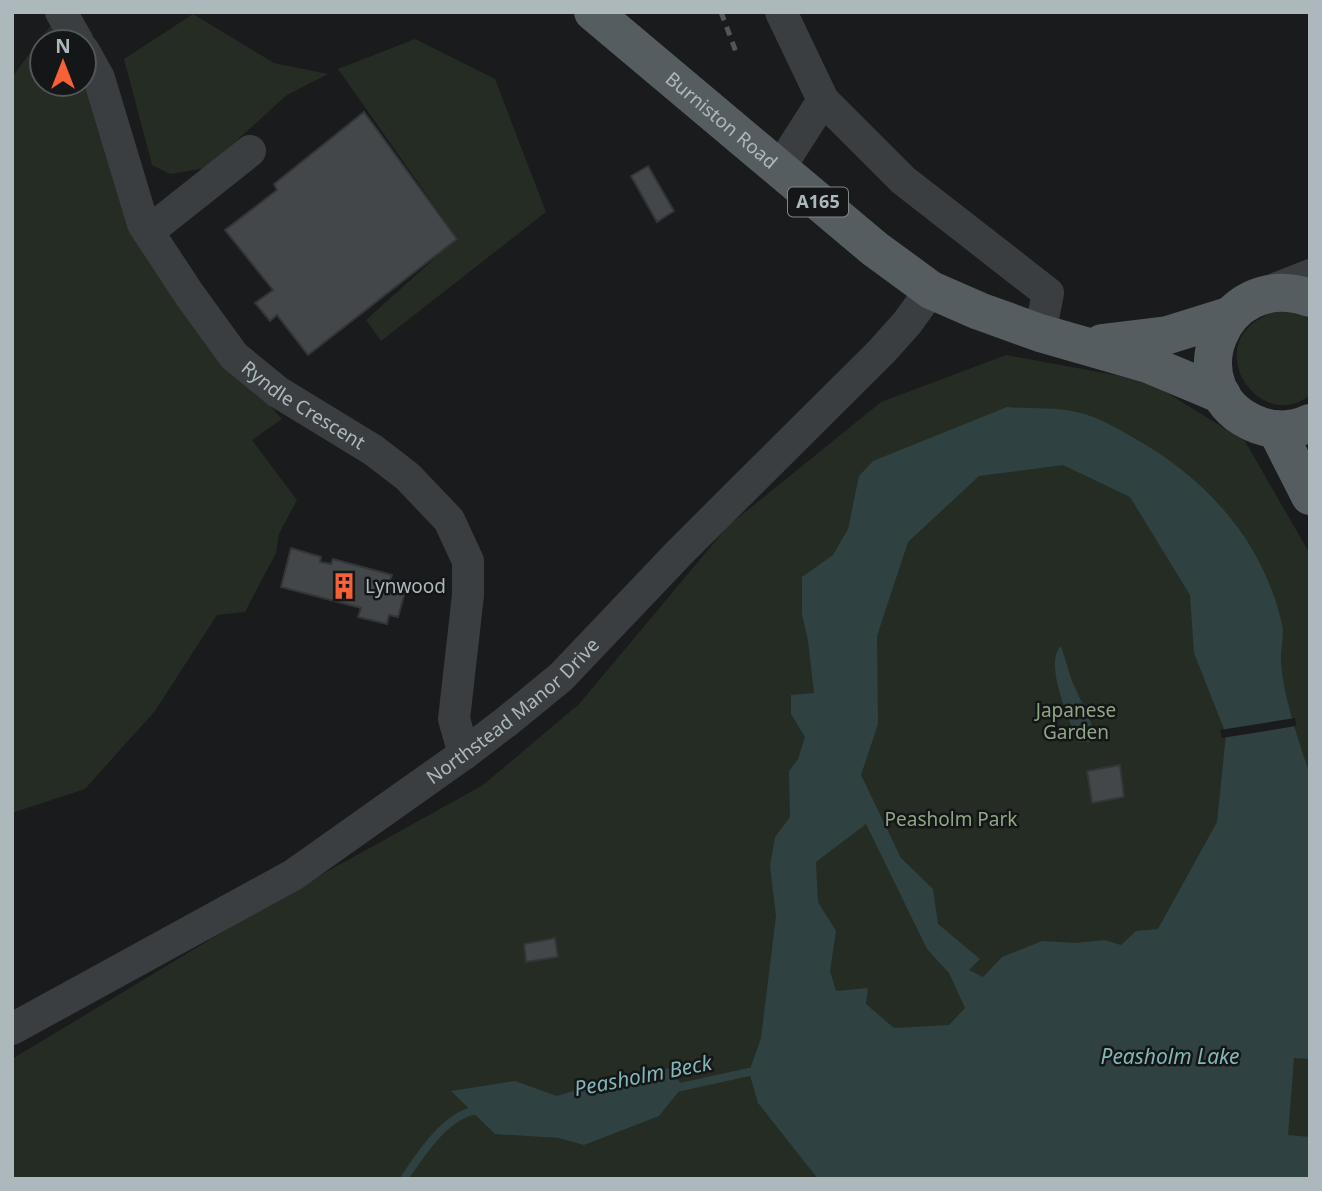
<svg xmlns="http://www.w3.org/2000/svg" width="1322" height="1191" viewBox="0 0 1322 1191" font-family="'Noto Sans',sans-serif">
	<rect width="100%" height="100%" fill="#191b1c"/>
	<!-- green -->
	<path fill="#252c23" d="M61,12l11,30h-30v42h42v-12l93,229 105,118 -30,21 45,60 -18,34 -3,19 -31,59 -28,3 -62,96 -70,78 -73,24v-736z
		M193,14l81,49 54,11 -41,21 -81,73 -36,6 -18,-9 -28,-106z
		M415,39l80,40 51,133 -165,129 -15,-21 91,-82 -119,-169z
		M1277,311l18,1 15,7v76c-52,42 -117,-58 -33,-84z
		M1006,355l142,26 97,60 65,113v625h-1298v-120l262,-158 209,-116 96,-81 149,-178 153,-124z"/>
	<!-- water -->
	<path fill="#2f4141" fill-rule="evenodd" d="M1007,407c22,2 47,0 69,5 20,4 41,16 58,26 73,41 129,103 148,186 3,12 -2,25 -1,37 2,36 18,80 29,114v284l-16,-1 -6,77 22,2v42h-492l-60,-76 -9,-31 12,-34 15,-122 -6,-50 5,-29 15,-20 -1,-46 9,-12 7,-22 -14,-23v-19l23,-2 -6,-52 -6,-27v-37l31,-22 15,-26 11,-53 14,-15zM1063,465l67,32 60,98 4,58 32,81 -9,88 -59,107 -22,2 -15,14 -17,-5 -29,3 -33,-2 -40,16 -19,20 -14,-7 11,-11 -42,-35 -5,-35 -32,-31 -40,-83 17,-51 -1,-88 31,-94 71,-66zM866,824l61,125 22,24 16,35 -16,17 -55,3 -28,-24 2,-16 -32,3 -6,-20 6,-40 -18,-29 -2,-40z
		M1061,646l11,35 21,46 -3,15h-12c-8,-21 -35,-78 -17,-96z
		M668,1068l15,18 -24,30 -75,29 -25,-7 -64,-4 -44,-43 64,-10 42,15 35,-11h34z"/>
	<!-- pier -->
	<path fill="#191b1c" d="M1295,718l1,8 -74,12 -2,-8z"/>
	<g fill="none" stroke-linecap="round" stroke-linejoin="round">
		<!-- stream -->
		<path stroke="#2f4141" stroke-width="8" d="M676,1088l73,-16
			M404,1179c16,-24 44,-68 76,-69"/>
	</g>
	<!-- building -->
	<path fill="#434749" stroke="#333538" stroke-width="2" d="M364,112l93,127 -149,116 -31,-40 -7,6 -15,-18 18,-13 -48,-60 52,-40 -3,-6z
		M648,166l26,45 -17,11 -26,-46z
		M291,548l30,9 -1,5 11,2 2,-5 59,16 -2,6 17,4 -9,32 -9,-2 -2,9 -29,-7 3,-9 -80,-21z
		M1120,765l4,32 -32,6 -5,-32z
		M555,938l3,19 -32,5 -2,-18z"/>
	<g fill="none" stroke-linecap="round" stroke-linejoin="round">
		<!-- minor -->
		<g stroke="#3a3e41" stroke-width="32">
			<path d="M61,12l17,30"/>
			<path d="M781,12l42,88 80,80 145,113 -8,40"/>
			<path id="s1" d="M84,51l15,27 44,146 46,70 45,62 44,36 95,58 21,16 14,11 41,43 19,41v34l-14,124 10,35"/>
			<path d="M779,169l44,-69"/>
			<path d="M148,232l102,-81"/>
			<path d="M1265,293l45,-18"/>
			<path id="s2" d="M12,1029l281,-154 171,-121 42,-32 55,-45 120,-126 201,-200 25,-28 24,-33"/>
		</g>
		<!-- major -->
		<g stroke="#565d60" stroke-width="38">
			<path id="s3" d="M593,12l282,237 56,41 48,21 61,22 108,31 74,31"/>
			<path d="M1310,298c-91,-32 -137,95 -52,127 16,6 35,6 52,-2"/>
			<path d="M1102,343l66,-8 61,-19"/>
			<path d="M1276,429l34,67"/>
		</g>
		<!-- rail -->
		<path stroke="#4f5558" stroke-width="5" stroke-dasharray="9 7" stroke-linecap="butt" d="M721,12l15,40"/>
	</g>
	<!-- icons -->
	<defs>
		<symbol id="building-bare" viewBox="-9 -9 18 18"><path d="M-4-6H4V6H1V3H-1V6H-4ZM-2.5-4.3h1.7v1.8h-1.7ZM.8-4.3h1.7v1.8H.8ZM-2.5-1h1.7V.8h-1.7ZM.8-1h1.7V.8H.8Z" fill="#f66137" stroke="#141617" stroke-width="2.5" paint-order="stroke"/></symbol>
	</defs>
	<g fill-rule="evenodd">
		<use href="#building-bare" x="325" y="567" width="38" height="38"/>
	</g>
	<g text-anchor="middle" stroke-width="5" stroke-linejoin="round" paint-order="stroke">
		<!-- shield labels -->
		<rect fill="#141617" stroke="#7e878a" stroke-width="2" x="788" y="187.5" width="60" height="29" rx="5"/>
		<g font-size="18" font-weight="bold" fill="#acb8bc">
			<text x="818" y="208">A165</text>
		</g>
		<!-- street labels -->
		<g font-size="19" fill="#acb8bc" stroke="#141617">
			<text dy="7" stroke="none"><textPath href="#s3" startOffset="168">Burniston Road</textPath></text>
			<text dy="7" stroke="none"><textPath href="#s1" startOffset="429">Ryndle Crescent</textPath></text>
			<text dy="7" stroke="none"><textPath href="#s2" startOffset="595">Northstead Manor Drive</textPath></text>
		</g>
		<!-- poi labels -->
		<g font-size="19" fill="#acb8bc" stroke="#141617" text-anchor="start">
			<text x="365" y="593">Lynwood</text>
		</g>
		<!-- park labels -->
		<g font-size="19" fill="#90a783" stroke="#141617">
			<text x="1076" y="717">Japanese<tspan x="1076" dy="22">Garden</tspan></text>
			<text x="951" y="826">Peasholm Park</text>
		</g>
		<!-- water labels -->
		<g font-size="21" font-style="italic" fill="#83b6b7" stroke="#141617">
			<text x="1170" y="1064">Peasholm Lake</text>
			<text transform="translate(643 1076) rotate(-11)" y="7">Peasholm Beck</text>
		</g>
	</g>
	<!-- border -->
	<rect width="1322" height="1191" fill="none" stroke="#acb8bc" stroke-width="28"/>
	<!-- north arrow -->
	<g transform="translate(63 63)"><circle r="33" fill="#141617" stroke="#515759" stroke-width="2"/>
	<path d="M0-5L12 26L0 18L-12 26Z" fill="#f66137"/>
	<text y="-10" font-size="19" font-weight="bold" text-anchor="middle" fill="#acb8bc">N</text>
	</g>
</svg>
